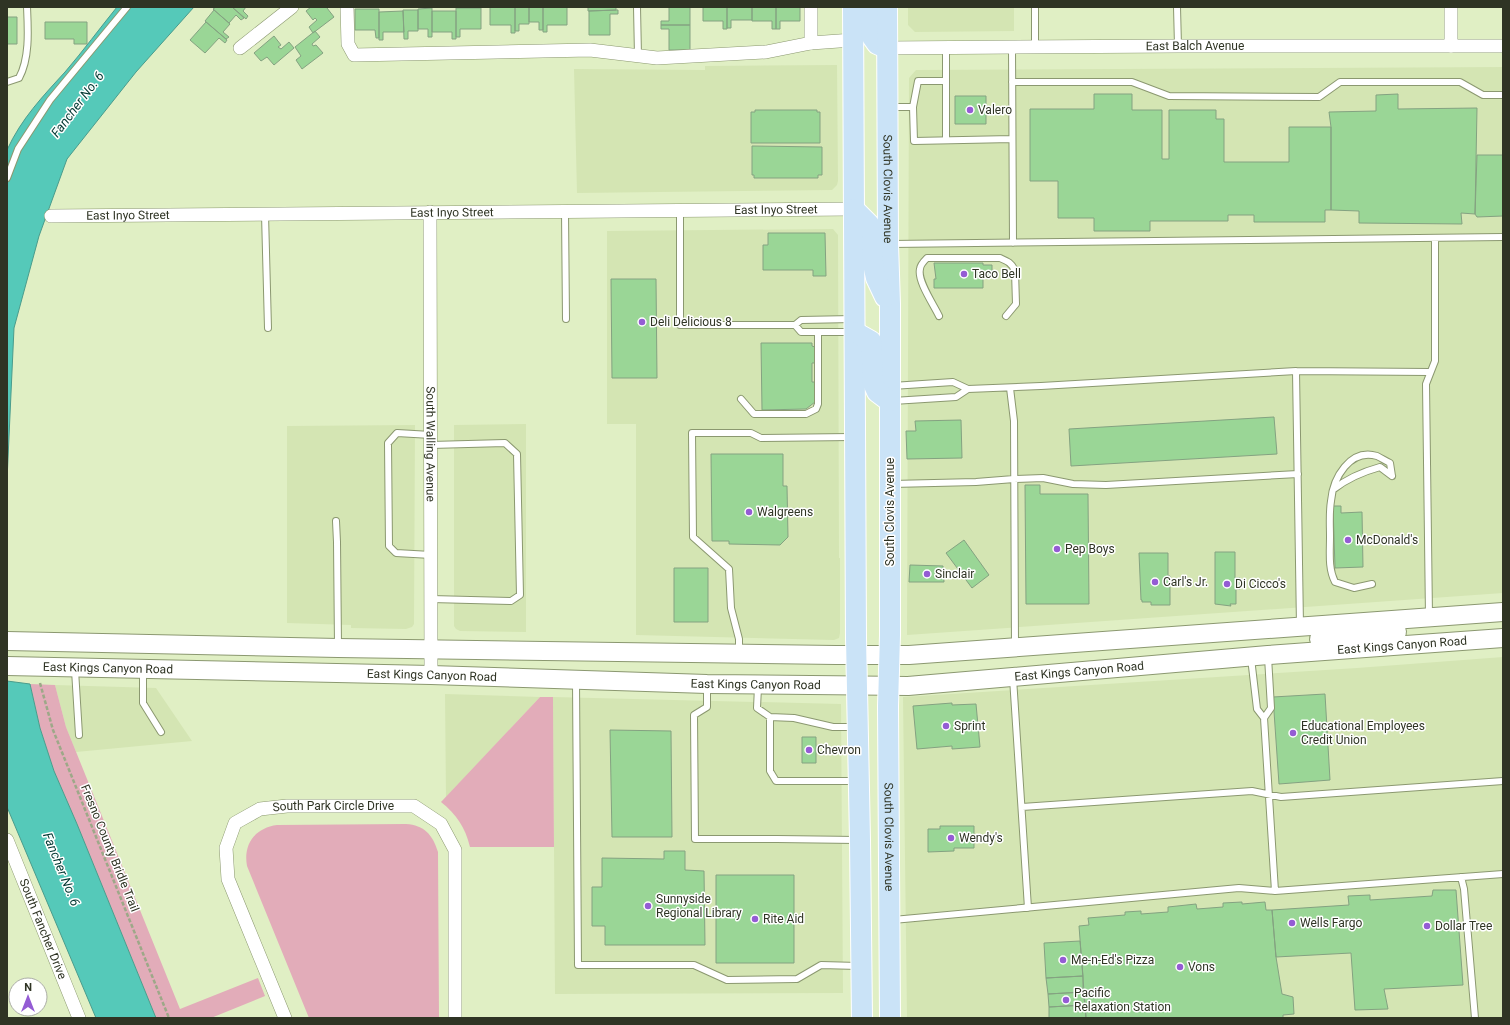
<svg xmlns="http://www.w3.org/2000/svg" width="1510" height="1025" viewBox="0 0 1510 1025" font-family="Roboto,sans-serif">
	<rect width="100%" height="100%" fill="#e0efc4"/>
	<!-- built -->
	<path fill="#d4e5b3" d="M908,7h106v24l-99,1 -7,-7z
		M837,65l1,116 -1,4 -5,5 -255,3 -3,-124 131,1v-4z
		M1503,67v526l-596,42 2,-557 7,-8z
		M833,229l5,6 1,323h1v75l-1,5 -5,2 -198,-5v-211h-29v-193z
		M526,424v208l-66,-1 -4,-2 -2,-3v-201z
		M415,425l-1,199 -2,3 -6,2 -55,-1v-3l-64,-2v-197z
		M1503,657v361h-596l-4,-321 454,-29z
		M55,685l101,3 36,53 -116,11 -10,-25z
		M445,694l95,3 -94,100z
		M553,697l288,7 2,289 -288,1z"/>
	<!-- green -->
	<path fill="#e2acb9" d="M30,684l25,1 11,42 114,282 78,-31 7,18 -54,22h-55l-79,-194 -23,-53 -14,-43z
		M540,697h13l1,150h-84c-5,-20 -13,-32 -29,-45z
		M406,824c18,1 27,11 32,28l1,166h-130l-62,-152c-4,-22 8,-38 30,-41z"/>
	<!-- water -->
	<path fill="#55c9b9" stroke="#4a9c8c" d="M117,7h77l-58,65 -69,87 -28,77 -25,92 -7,152v-330c14,-31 36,-54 58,-78 18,-21 35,-44 52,-65z
		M7,681l23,3 10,44 14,43 23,53 79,194h-60l-89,-211z"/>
	<!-- building -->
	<path fill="#9ad696" stroke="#84a281" d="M216,7h16l12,11 -3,2 -5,-5 -7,8 -16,-14z
		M232,7h14l-3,4 5,5 -2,3z
		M311,7h18l-2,1 7,9 -21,16 -4,-6 8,-7 -2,-2 -2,2 -7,-9z
		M490,7h25v26h-4v-8h-21z
		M515,7h14v17h-10v7h-4z
		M529,7h14v23h-4v-8h-10z
		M543,7h24v18h-20v7h-4z
		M588,7h28v3l-28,1z
		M669,7h21v18h-29v-4h8z
		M703,7h24v22h-4v-8h-20z
		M727,7h25v13h-21v8h-4z
		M752,7h24v22h-4v-8h-20z
		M776,7h24v14h-20v8h-4z
		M432,8v29h-4v-8h-10v-20z
		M456,8h25v21h-21v8h-4z
		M355,9h24v29h-3l-1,-8h-20z
		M214,10l16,14 -7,8 6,5 -3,2 -21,-18z
		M403,10h15v21h-10v8h-4z
		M618,10v4h-8v21h-21v-24z
		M403,11l1,21h-21v8h-4v-28z
		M432,11h24v28h-4v-7h-20z
		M7,17h10v27h-10z
		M45,22h42v22h-13v-5h-29z
		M206,22l21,18 -2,3 -6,-5 -14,15 -15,-13z
		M661,25h29v25h-21v-21h-8z
		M315,31l5,6 -8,7 1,2 3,-1 7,8 -21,16 -6,-9 5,-4 -6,-9z
		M274,36l7,9 -3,2 3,2 8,-7 5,6 -20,17 -7,-8 -6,4 -7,-8z
		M1094,94h38v16h30v49h7v-49h47v9h8v43h65v-35h42v83h-6v12h-71v-7h-26v6h-78v10h-56v-13h-36v-37h-28v-72h64z
		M1398,94v15l79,-1 -2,106 -14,-1 1,11 -103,-1v-12l-28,-1v-83l-2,-15 47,-1v-16z
		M955,96h31v28h-31z
		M755,110h62v2h3v31h-69v-31h4z
		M752,146l70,1v28h-4v3h-64v-3h-2z
		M1477,155h26v61l-26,1 -2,-3z
		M768,233h57l1,43h-13v-6h-50v-25h5z
		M934,263h49v2h9v11h-9v12h-49v-9h2z
		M611,279h45l1,99h-45z
		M761,343h51v3l3,1v16h-3v19h4l-1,20 -9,7 -44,1z
		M1274,417l3,37 -206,12 -2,-37z
		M961,420l1,38 -55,1 -1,-28h10l-1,-10z
		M711,454h72v32h4l1,51 -8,8 -51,-1v-3h-17z
		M1025,485h15v9h48l1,110h-63z
		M1333,506h8v7l21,-1 1,55 -28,1z
		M964,540l25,35 -17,13 -26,-35z
		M1215,552h20v26h5v11h-4v15h-6l1,2 -16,-2z
		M1139,553h29v23h2v29h-19v-3h-9v-2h-1z
		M910,565l33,1 1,16h-35z
		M674,568h34v54h-34z
		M1325,694l5,86 -51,4 -6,-87z
		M952,703v2l24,-1 4,43 -28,2v-3l-35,3 -4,-43z
		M610,730l61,1 1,106h-60z
		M802,737h14v26h-14z
		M940,826h34v22h-20v3l-26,1v-23h12z
		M664,851h21v19l19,1 1,74h-100v-19h-13v-39h10v-29l62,1z
		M716,875h78v88h-78z
		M1433,890h23l7,95 -79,4 4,20 -33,1 -4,-57 -75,4 -4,-47 77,-5 -1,-9 22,-1v5l62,-4z
		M1242,902v2l23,-2 1,8h6l4,47 6,37 11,3 1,17 -11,1v3h-197l-7,-92 10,-1 -1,-7 37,-3v-3l16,-1v3l27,-2v-5l28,-3 1,5 26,-2v-4z
		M1080,941l3,35 -37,2 -2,-35z
		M1083,976v16l-35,2 -2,-16z
		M1083,992l2,13 -36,2 -1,-13z
		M1085,1005l1,13h-37v-11z"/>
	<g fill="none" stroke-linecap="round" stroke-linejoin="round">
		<defs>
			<path id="service" d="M637,7l1,49
				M1035,7v40
				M1177,7l1,39
				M1012,47l1,196
				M7,82l12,-4c11,-20 9,-49 8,-71
				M1012,82h120l37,14 150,1 21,-15h120l23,13h20
				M891,107h22l1,34 98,-2
				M913,107l5,-26h28
				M946,140v-92
				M7,178l11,-29 32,-49 77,-93
				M680,210v115h115
				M565,211l1,108
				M265,214l3,114
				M891,244l612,-7
				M939,316c-5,-11 -22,-35 -19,-47 0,-4 4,-8 7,-11h73c7,3 12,5 15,13l1,33 -10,12
				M852,332h-51l-6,-7 6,-5 52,-1
				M1296,371l4,255
				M892,386l61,-4 15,7 -12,8 -63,4
				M1010,388l4,33 1,225
				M968,389l73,-3 255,-15 134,1
				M741,399l13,15h52l10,-5 2,-5v-72
				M431,435l-34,-2 -9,10 1,103 7,7 35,2
				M431,445l74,-2 12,11 3,141 -9,6 -80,-2
				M892,484l84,-2 38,-3 29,-1 30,6 33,1 192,-11
				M1334,489c14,-11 28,-17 46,-22l12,9
				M336,521l1,21 1,104
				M1372,584l-18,4 -19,-6c-7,-14 -5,-29 -5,-45 0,-12 -1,-24 1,-36 2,-23 19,-53 46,-45 4,2 9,5 13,7l2,13
				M1429,616l-3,-232 9,-23v-123
				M739,653v-14l-8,-31 -2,-39 -36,-32 -1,-104h59l10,5 91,-1
				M1251,658l6,51 7,9 11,173
				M75,670l4,65
				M143,671v32l18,29
				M1013,678l15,230
				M576,681l2,284h116l33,15 70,-1 24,-14 37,1
				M707,685v22l-13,8 1,124h82l80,1
				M758,687l-1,21 13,9v54l6,10h80
				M770,717l24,1 39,9h23
				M1264,718l7,-10 -3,-51
				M1022,807l230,-16 29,6 222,-16
				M1461,877l3,12 11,129
				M893,920l346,-32 36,3 228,-17"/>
			<g id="minor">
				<path d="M347,7l1,37 6,11 236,-5 67,8 109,-6 45,-9v-36"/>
				<path d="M811,43l42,-3"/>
				<path d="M1451,46v-39"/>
				<path d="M240,48l52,-41"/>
				<path id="s1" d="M886,48l292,-2h325"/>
				<path id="s2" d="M430,212l1,463"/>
				<path id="s3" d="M51,216l803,-7"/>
				<path id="s4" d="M7,840l72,178"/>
				<path id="s5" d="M285,1018l-57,-139 -2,-31 9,-25 25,-14 27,-3h127l27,18 14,26v168"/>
			</g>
			<g id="secondary">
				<path d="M1319,639l78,-7"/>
				<path d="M7,641l331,7 498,7h73l594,-43"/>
				<path id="s6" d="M7,666l424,9 276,9 201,2 360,-31 235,-17"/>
			</g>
			<g id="primary">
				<path d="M853,7l3,631 4,202 2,178"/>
				<path d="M870,7l2,30 5,7 9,4"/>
				<path id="s7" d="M887,7l1,237 2,60v331l-2,71 2,312"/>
				<path d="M854,209l15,15 3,9 1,31 3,14 9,19"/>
				<path d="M855,332l16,9 2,42 4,9 12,9"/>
			</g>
		</defs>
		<!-- service casing -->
		<use href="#service" stroke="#8b9870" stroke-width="8"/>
		<!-- minor casing -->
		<use href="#minor" stroke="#8b9870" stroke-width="14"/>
		<!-- secondary casing -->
		<use href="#secondary" stroke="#8b9870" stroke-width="20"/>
		<!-- primary casing -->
		<use href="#primary" stroke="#fff" stroke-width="22"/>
		<!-- path -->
		<path stroke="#9da888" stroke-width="2.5" stroke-dasharray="4 2" stroke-linecap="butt" d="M40,683l13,47 116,288"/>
		<!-- service -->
		<use href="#service" stroke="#fff" stroke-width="6"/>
		<!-- minor -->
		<use href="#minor" stroke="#fff" stroke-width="13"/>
		<!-- secondary -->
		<use href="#secondary" stroke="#fff" stroke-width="18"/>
		<!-- primary -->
		<use href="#primary" stroke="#cae3f7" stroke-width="20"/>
	</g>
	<!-- markers -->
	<g fill="#945cd4" stroke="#fff" stroke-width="1.5">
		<circle cx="970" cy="110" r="4"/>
		<circle cx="964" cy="274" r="4"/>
		<circle cx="642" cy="322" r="4"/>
		<circle cx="749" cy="512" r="4"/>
		<circle cx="1348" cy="540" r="4"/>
		<circle cx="1057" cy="549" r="4"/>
		<circle cx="927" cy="574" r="4"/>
		<circle cx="1155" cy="582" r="4"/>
		<circle cx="1227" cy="584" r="4"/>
		<circle cx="946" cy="726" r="4"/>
		<circle cx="1293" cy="733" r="4"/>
		<circle cx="809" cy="750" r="4"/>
		<circle cx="951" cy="838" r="4"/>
		<circle cx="648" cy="906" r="4"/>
		<circle cx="755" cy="919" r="4"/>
		<circle cx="1292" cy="923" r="4"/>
		<circle cx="1427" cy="926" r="4"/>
		<circle cx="1063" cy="960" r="4"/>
		<circle cx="1180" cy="967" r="4"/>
		<circle cx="1066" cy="1000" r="4"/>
	</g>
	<g text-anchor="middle" stroke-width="3" stroke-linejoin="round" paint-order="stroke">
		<!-- street labels -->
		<g font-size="12" fill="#2f3424" stroke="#fff">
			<text dy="4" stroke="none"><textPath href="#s1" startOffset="309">East Balch Avenue</textPath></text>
			<text dy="4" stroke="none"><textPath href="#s7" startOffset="182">South Clovis Avenue</textPath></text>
			<text dy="4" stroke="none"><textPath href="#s3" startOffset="725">East Inyo Street</textPath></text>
			<text dy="4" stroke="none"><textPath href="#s3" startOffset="401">East Inyo Street</textPath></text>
			<text dy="4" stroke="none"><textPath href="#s3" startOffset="77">East Inyo Street</textPath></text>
			<text dy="4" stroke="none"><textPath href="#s2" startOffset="232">South Walling Avenue</textPath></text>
			<text transform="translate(890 512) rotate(-90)" y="4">South Clovis Avenue</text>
			<text dy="4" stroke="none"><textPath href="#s6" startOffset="1397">East Kings Canyon Road</textPath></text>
			<text dy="4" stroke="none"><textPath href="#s6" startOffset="101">East Kings Canyon Road</textPath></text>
			<text dy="4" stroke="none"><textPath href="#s6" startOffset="1073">East Kings Canyon Road</textPath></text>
			<text dy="4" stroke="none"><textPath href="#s6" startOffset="425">East Kings Canyon Road</textPath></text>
			<text dy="4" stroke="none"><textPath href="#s6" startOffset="749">East Kings Canyon Road</textPath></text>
			<text dy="4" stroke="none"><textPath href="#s5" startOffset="310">South Park Circle Drive</textPath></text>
			<text dy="4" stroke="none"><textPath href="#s7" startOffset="830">South Clovis Avenue</textPath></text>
			<text transform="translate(110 848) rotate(68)" y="4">Fresno County Bridle Trail</text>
			<text dy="4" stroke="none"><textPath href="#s4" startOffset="96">South Fancher Drive</textPath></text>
		</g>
		<!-- poi labels -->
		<g font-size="12" fill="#2f3424" stroke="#fff" text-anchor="start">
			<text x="978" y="114">Valero</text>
			<text x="972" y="278">Taco Bell</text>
			<text x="650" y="326">Deli Delicious 8</text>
			<text x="757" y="516">Walgreens</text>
			<text x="1356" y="544">McDonald's</text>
			<text x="1065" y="553">Pep Boys</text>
			<text x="935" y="578">Sinclair</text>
			<text x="1163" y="586">Carl's Jr.</text>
			<text x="1235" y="588">Di Cicco's</text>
			<text x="954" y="730">Sprint</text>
			<text x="1301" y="730">Educational Employees<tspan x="1301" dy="14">Credit Union</tspan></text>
			<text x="817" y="754">Chevron</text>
			<text x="959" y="842">Wendy's</text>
			<text x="656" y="903">Sunnyside<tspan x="656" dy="14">Regional Library</tspan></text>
			<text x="763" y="923">Rite Aid</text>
			<text x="1300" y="927">Wells Fargo</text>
			<text x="1435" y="930">Dollar Tree</text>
			<text x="1071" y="964">Me-n-Ed's Pizza</text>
			<text x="1188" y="971">Vons</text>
			<text x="1074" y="997">Pacific<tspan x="1074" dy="14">Relaxation Station</tspan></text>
		</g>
		<!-- water labels -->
		<g font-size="13" font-style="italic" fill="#003731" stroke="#fff">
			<text transform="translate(77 104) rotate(-53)" y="5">Fancher No. 6</text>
			<text transform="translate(62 869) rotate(68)" y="5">Fancher No. 6</text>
		</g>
	</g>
	<!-- border -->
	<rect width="1510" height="1025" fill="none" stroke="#2f3424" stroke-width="16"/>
	<!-- north arrow -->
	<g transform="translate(28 997)"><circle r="19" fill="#ffffff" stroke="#acaea7"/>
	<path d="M0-3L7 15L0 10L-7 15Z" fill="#945cd4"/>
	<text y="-6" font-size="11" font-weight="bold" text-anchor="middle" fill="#2f3424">N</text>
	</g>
</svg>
